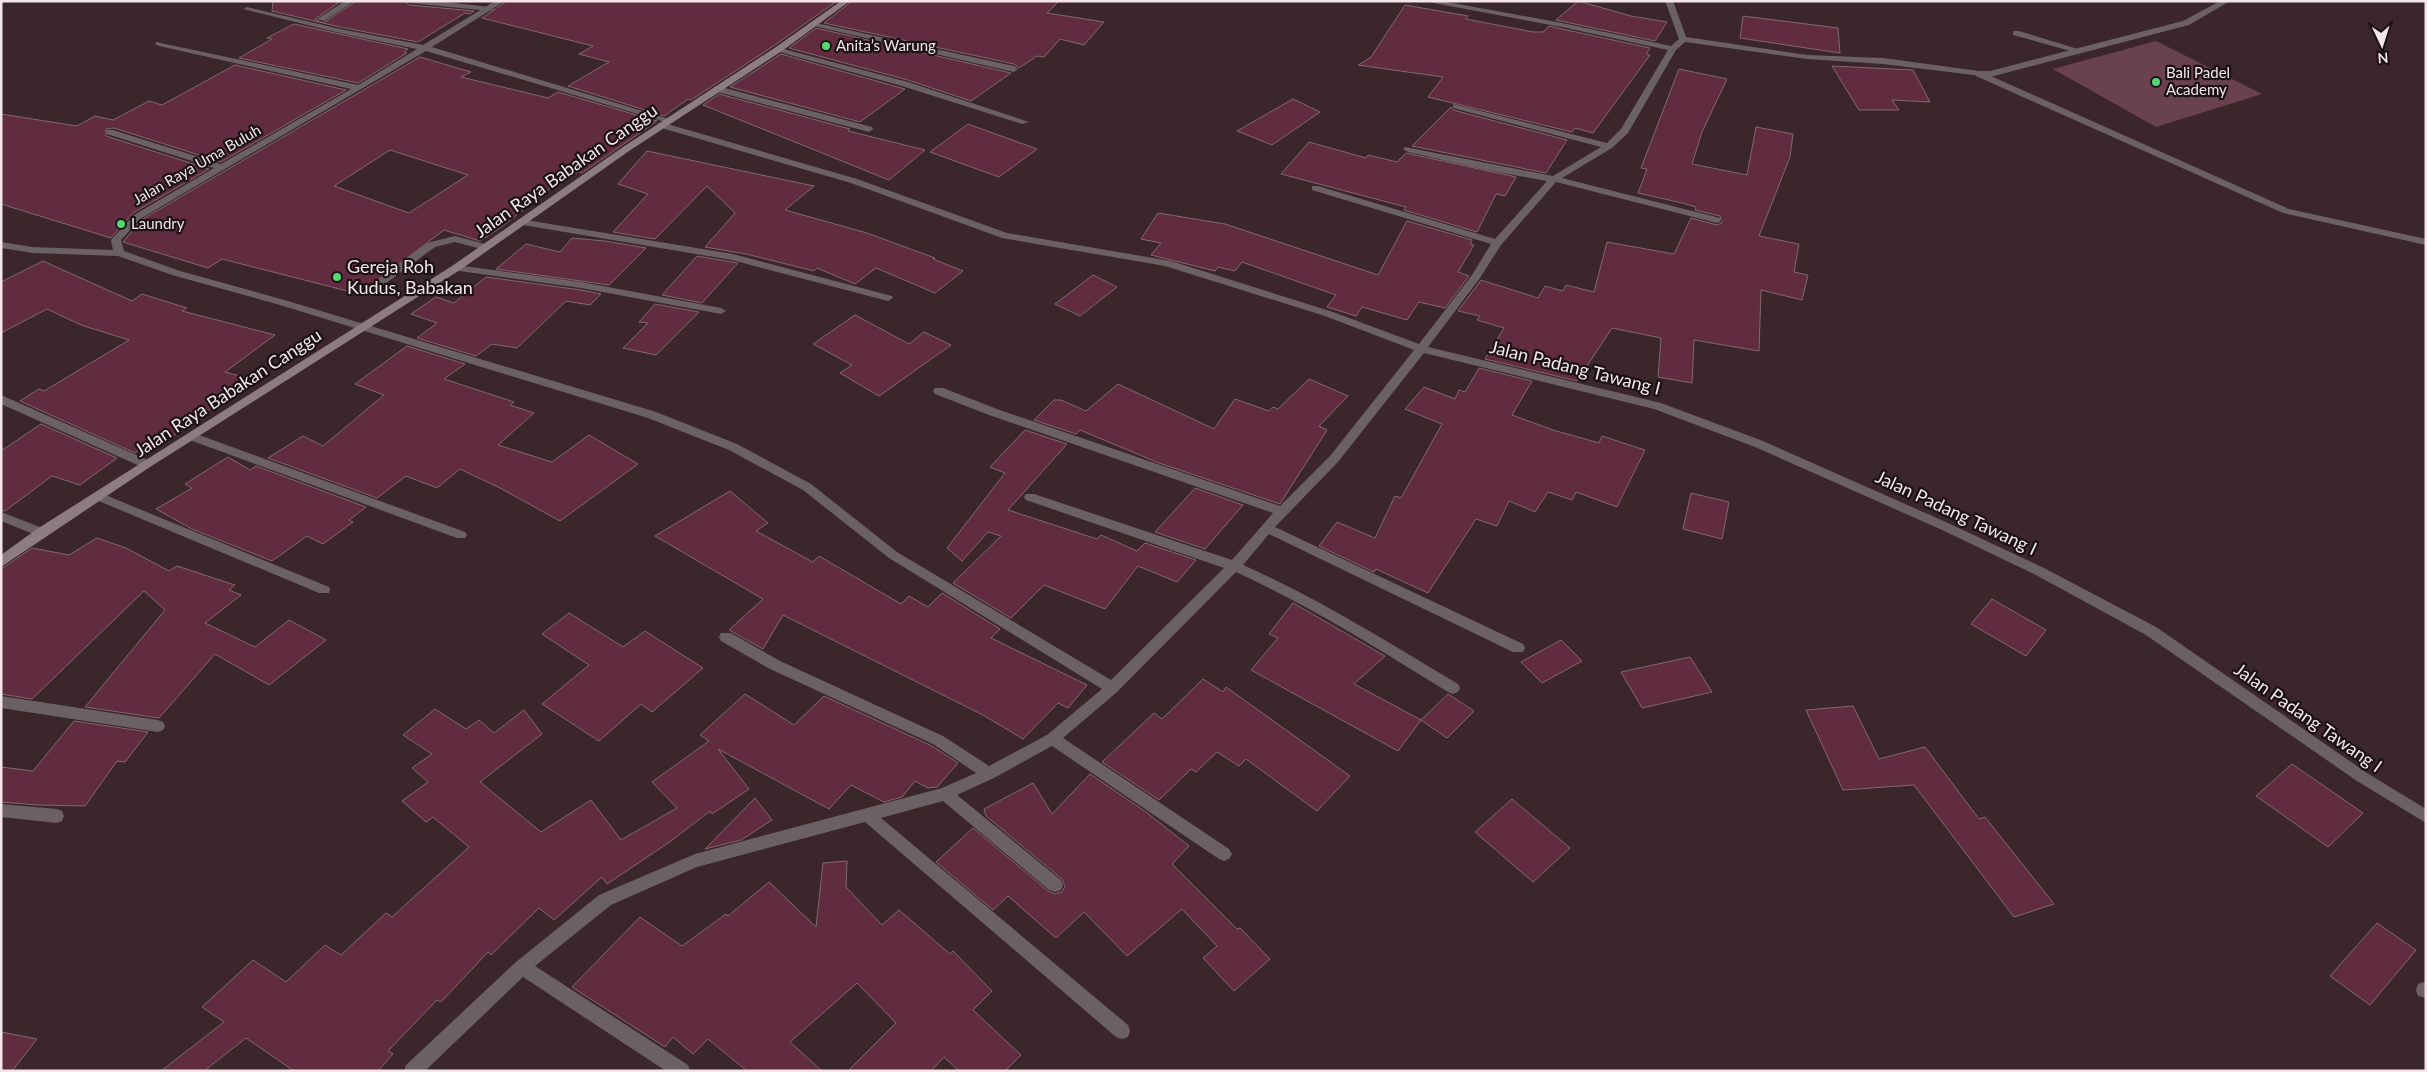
<svg xmlns="http://www.w3.org/2000/svg" width="2427" height="1072" viewBox="0 0 2427 1072" font-family="Lato,sans-serif">
	<rect width="100%" height="100%" fill="#3b262c"/>
	<!-- green -->
	<path fill="#6a414f" d="M2156,41l106,53 -106,33 -103,-58z"/>
	<!-- building -->
	<path fill="#612c40" stroke="#81686f" fill-rule="evenodd" d="M273,1h68l-26,18 8,4 34,-22h47l6,4 64,6 -4,3 -5,-1 -47,29 -78,-15 -68,-16z
		M507,1h330l-62,44 -84,55 -3,-1 -24,17 -96,-30 41,-24 -30,-8 14,-8 -111,-28z
		M852,1h207l-12,12 57,9 -20,23 -24,-6 -16,18 -7,-1 -18,12 -5,-4 -190,-41z
		M1578,1l53,15 36,6 -12,19 -99,-21z
		M1405,5l63,11 -2,3 67,13h10l6,-6 13,3 88,19 -4,6 4,1 -57,78 -18,-5 -3,4 -144,-35 15,-20 -85,-12 13,-8z
		M1743,16l95,12 2,25 -100,-15z
		M294,24l114,25 -4,3 3,1 -49,30 -119,-25 33,-19 -5,-1z
		M816,28l195,45 -40,28 -63,-21 -119,-32z
		M781,54l120,34 4,1 -45,33 -130,-35z
		M420,57l51,15 -10,5 87,21 10,-6 99,29 -75,52 -4,-1 -14,9 -3,-1 -61,48 -20,13 -36,-11 -85,64 -137,-35 -14,9 -85,-26 18,-22zM390,150l78,25 -59,38 -75,-27z
		M235,65l111,25 -125,72 -107,-34 -8,1v7l103,33 -76,44 -22,25 -110,-34v-90l76,12 18,-10 18,4 36,-19 13,4z
		M1832,66l81,4 17,32 -38,-2 7,10h-40z
		M1679,69l48,10 -25,53 -10,32 55,11 9,-48 37,7 -3,23 -31,79 40,8 -5,28 14,3 -6,25 -41,-10 -2,61 -65,-11 -2,43 -34,-6 3,-39 -49,-10 -35,53 -92,-22 19,-31 -27,-8 3,-4 -22,-5 23,-31 57,18 7,-12 18,5 3,-6 28,7 13,-50 67,12 17,-36 26,7 5,-2 -2,-7 -25,-6 1,-3 -14,-4 -44,-10 9,-24 -6,-1z
		M719,94l131,35 -2,2 77,19 -36,30 -186,-75z
		M1293,99l27,13 -48,33 -35,-14z
		M1451,107l2,3 114,30 -21,33 -134,-27z
		M968,124l69,25 -38,28 -69,-25z
		M1309,142l57,16 2,-3 29,7 9,-9 110,24 -11,19 -9,-2 -19,38 -73,-22 2,-3 -125,-33z
		M647,151l167,35 -29,24 82,23 68,25 -2,1 30,12 -28,22 -59,-25 -21,16 -38,-16 -3,3 -68,-17 -41,-7 30,-34 -28,-27 -52,53 -42,-7 35,-38 -30,-10z
		M1158,213l67,11 153,51 29,-54 65,19 -2,4 4,1 -16,27 11,4 -24,32 -26,-6 -12,18 -45,-13 -6,9 -29,-9 9,-12 -94,-33 -7,9 -17,-4 -3,4 -64,-16 10,-12 -20,-4z
		M572,238l33,3 41,7 -37,37 -113,-16 30,-25 34,8z
		M697,256l41,7 -36,40 -40,-8z
		M43,261l89,40 10,-7 45,14 -5,3 93,24 -50,37 26,7 -78,57 -10,-4 -28,21 -115,-52 19,-12 5,2 85,-51 -48,-15 -34,-16 -46,24v-51z
		M1093,275l24,12 -37,29 -25,-12z
		M486,277l95,13 20,4 -11,11 -24,-4 -49,47 -25,-4 -16,12 -59,-18 20,-15 -26,-9 25,-17 18,6z
		M655,304l44,8 -43,43 -33,-7 25,-25 -9,-1z
		M855,315l54,29 15,-12 27,13 -72,51 -39,-23 12,-8 -39,-21z
		M407,346l58,18 -21,15 70,23 -4,3 24,8 -36,32 54,17 37,-27 49,29 -78,57 -60,-33 -40,-19 -23,19 -31,-12 -29,22 -109,-40 35,-22 20,10 61,-51 -29,-11z
		M1479,368l53,13 -20,34 41,15 46,13 3,-7 43,14 -28,57 -41,-15 -4,8 -24,-8 -13,20 -26,-11 -12,25 -21,-7 -48,74 -52,-24 -2,3 -55,-26 18,-24 38,16 20,-42 6,2 41,-74 -37,-15 19,-22 31,12 4,-9 6,2z
		M1309,379l39,17 -29,30 8,4 -47,74 -121,-41 -79,-33 -4,4 -42,-14 20,-20h7l25,11 32,-27 96,45 21,-30 34,12 4,-4 5,2z
		M41,424l76,34 -37,27 -28,-9 -47,35 -4,-1v-59z
		M1025,430l42,14 -59,66 89,29 4,-4 36,16 8,-8 51,17 -19,22 -39,-16 -33,43 -61,-24 -33,33 -58,-35 48,-47 -13,-4 -26,29 -15,-13 58,-75 -15,-6z
		M228,457l22,13 6,-4 110,41 -17,13 4,2 -30,22 -16,-8 -35,25 -80,-32 -36,-20 36,-21 -7,-4z
		M1195,488l48,17 -38,44 -50,-17z
		M730,491l38,32 -12,8 53,29 4,2 6,-6 82,48 8,-8 19,11 14,-14 58,36 -9,9 96,47 -19,23 -10,-5 -35,36 -40,-24 -200,-100 -20,34 -34,-19 34,-31 -108,-63z
		M1691,493l38,9 -7,37 -39,-10z
		M97,538l29,10 43,23 8,-5 58,19 -6,5 12,5 -36,28 50,24 34,-27 37,20 -57,45 -54,-31 -56,64 -74,-11 80,-97 -21,-19 -112,108 -31,-5v-125l31,-21 37,7z
		M1992,599l54,31 -20,26 -55,-32z
		M1293,603l92,53 -31,28 67,36 -23,31 -147,-81 27,-32 -9,-4z
		M569,613l54,34 22,-16 58,37 -51,44 -11,-8 -42,37 -57,-37 47,-39 -47,-31z
		M1561,640l21,21 -40,22 -21,-21z
		M1690,657l22,35 -70,16 -21,-36z
		M1203,679l20,13 3,-5 124,89 -33,35 -71,-52 -7,7 -22,-14 -21,20 -5,-3 -32,31 -57,-38 52,-49 8,6z
		M745,694l49,31 30,-29 108,50 26,17 -21,24 -9,1 -13,-7 -13,16 -18,5 -33,-17 -22,24 -111,-60 31,40 -37,25 -2,-3 -39,30 -64,43 -5,-7 -48,43 -15,-12 -48,47 -3,-3 -47,50 -4,-2 -49,51 5,3 -15,17h-84l-48,-33 -42,33h-43l63,-49 -22,-15 51,-47 33,22 39,-37 16,10 45,-42 6,4 77,-70 -36,-30 -7,5 -24,-21 26,-19 -16,-14 20,-14 -29,-19 32,-26 31,20 13,-9 15,13 30,-23 18,24 -62,48 61,50 50,-32 30,40 56,-32 -25,-26 57,-41 -9,-6z
		M1448,694l26,17 -27,27 -26,-18z
		M1853,706l26,53 46,-12 54,72 6,-2 69,87 -40,13 -100,-132 -71,5 -37,-80z
		M74,721l74,11 -23,30 -8,-1 -32,45 -47,-1 -37,-3v-35l32,4z
		M2292,764l71,49 -35,34 -72,-51z
		M1090,774l56,38 43,34 -17,18 65,65 3,-1 30,31 -36,32 -31,-33 14,-12 -35,-37 -55,47 -43,-44 -28,26 -48,-42 -15,14 -57,-48 37,-34 75,63 6,3 8,-2 3,-6 -3,-7 -76,-63 -2,-7 49,-26 19,31z
		M755,798l17,22 -31,20 -36,9z
		M1512,799l58,49 -37,34 -58,-50z
		M847,861l-1,26 36,38 17,-15 51,44 3,-3 39,40 -19,19 48,45 -16,16h-46l-15,-14 -13,14h-83l48,-48 -39,-40 -67,59 32,29h-75l-39,-32 -15,15 -20,-17 -8,10 -93,-60 68,-70 42,29 44,-32 2,2 41,-34 47,45 7,-64z
		M2377,923l39,27 -46,55 -40,-29z
		M1,1032l36,7 -25,32h-11z"/>
	<g fill="none" stroke-linecap="round" stroke-linejoin="round">
		<!-- lane -->
		<path fill="#6b6063" fill-rule="evenodd" d="M345,1h10l-31,20 -7,-2z
			M406,1h30l54,6 4,2 -4,2 -80,-8z
			M2013,31h6l62,19 -7,2 -61,-17z
			M1976,72h6l307,137 137,30v6l-143,-32 -307,-137z"/>
		<!-- street -->
		<path fill="#6b6063" fill-rule="evenodd" d="M495,1h10l-73,46 240,73 -7,2 -239,-71 -286,168 -19,21 3,11 56,20 108,30 368,111 81,32 74,40 86,68 214,128 113,-112 -198,-68 -2,-3 2,-3h8l198,66 41,-47 -284,-98 -54,-21 -2,-3 2,-3h8l54,21 283,97 50,-50 84,-106 -89,-34 -160,-50 -163,-28 -151,-55 -193,-56v-4h6l193,56 150,54 164,28 162,51 86,32 53,-69 19,-31 -179,-54v-4h6l177,53 52,-58 -61,-11 -78,-18 -5,-3 2,-2 148,29 48,-29 -148,-39v-4l154,39 14,-14 47,-79 -106,-23 -139,-26h19l120,22 109,23 8,-7 -14,-38h8l13,36 121,18 76,3 96,13h11l193,-50 37,-20h10l-41,24 -199,52 -107,-13 -76,-5 -122,-17 -9,8 -48,83 -16,15 -50,30 158,40v4l-3,1 -161,-41 -55,63 -21,33 -52,69 233,56 102,38 185,82 96,45 112,59 211,146 59,36v14l-69,-42 -211,-146 -112,-61 -94,-45 -185,-82 -101,-38 -230,-56 -86,109 -63,65 248,117 2,4 -2,4h-10l-244,-118 -26,31c75,33 145,77 215,119l2,4 -2,4 -5,2 -5,-2c-69,-43 -138,-86 -212,-120l-119,120 -54,46 166,111 3,5 -3,5 -5,2 -5,-2 -167,-113 -58,32 -37,17 104,85 2,5 -2,5 -6,2 -6,-2 -106,-89 -62,17 247,207 2,6 -2,6 -6,2 -6,-2 -251,-215 -168,45 -86,38 -76,61 153,99 2,6h-24l-143,-94 -98,94h-21l2,-6 110,-103 83,-67 96,-41 247,-66 34,-15 -43,-29 -163,-75 -49,-28 -2,-4 2,-4h10l49,28 163,75 46,30 58,-31 55,-46 -213,-131 -86,-68 -74,-40 -81,-32 -368,-113 -108,-30 -54,-19 -85,-3 -32,-5v-6l32,5 80,3 -2,-10 23,-25 80,-47 -107,-34v-4h6l108,34 130,-75 -192,-43 -4,-2 1,-2 202,43 59,-36 -77,-16 -97,-24 4,-2 93,22 83,16z
			M811,22l203,44 4,3 -4,3 -200,-46 -4,-2z
			M776,47l132,35 121,40 -7,2 -120,-38 -126,-35z
			M717,86l155,41 1,2 -4,3 -155,-41v-4z
			M520,219l213,35 159,42 1,2 -5,3 -156,-41 -215,-36v-4z
			M455,236l34,9 1,2 -5,3 -30,-8 -20,5 -65,48 -4,1 -5,-3 66,-50z
			M456,265l125,17 140,26 5,3 -5,3 -140,-26 -129,-18v-4z
			M1,395l149,66 2,3 -2,3h-8l-141,-63z
			M191,432l274,100 2,3 -2,3h-8l-270,-99 -2,-3z
			M98,492l231,95 1,3 -1,3h-10l-225,-94 -2,-3 2,-3z
			M1,512l44,17 2,3 -6,5 -40,-16z
			M1,696l157,24 5,2 2,4 -2,4 -5,2 -157,-24z
			M1,804l56,5 5,2 2,5 -2,5 -5,2 -56,-6z
			M2424,982h2v16l-8,-2 -2,-6 2,-6z"/>
		<!-- secondary -->
		<path fill="#8d7c81" fill-rule="evenodd" d="M841,1h9l-68,50 -153,100 -169,119 -310,197 -149,100v-12l36,-26 415,-263 171,-119 153,-100z"/>
	</g>
	<!-- markers -->
	<g fill="#55d672" stroke="#1b1215" stroke-width="2">
		<circle cx="826" cy="46" r="5"/>
		<circle cx="2156" cy="82" r="5"/>
		<circle cx="121" cy="224" r="5"/>
		<circle cx="337" cy="277" r="5"/>
	</g>
	<g text-anchor="middle" stroke-width="4.5" stroke-linejoin="round" paint-order="stroke">
		<!-- far-poi labels -->
		<g font-size="15" fill="#f4e5e9" stroke="#1b1215" text-anchor="start">
			<text x="836" y="51">Anita’s Warung</text>
			<text x="2166" y="78">Bali Padel<tspan x="2166" dy="17">Academy</tspan></text>
			<text x="131" y="229">Laundry</text>
		</g>
		<!-- far-street labels -->
		<g font-size="15" fill="#f4e5e9" stroke="#1b1215">
			<text transform="translate(197 165) rotate(-30)" y="5">Jalan Raya Uma Buluh</text>
		</g>
		<!-- street labels -->
		<g font-size="18" fill="#f4e5e9" stroke="#1b1215">
			<text transform="translate(566 171) rotate(-35)" y="6">Jalan Raya Babakan Canggu</text>
			<text transform="translate(1575 368) rotate(14)" y="6">Jalan Padang Tawang I</text>
			<text transform="translate(228 393) rotate(-33)" y="6">Jalan Raya Babakan Canggu</text>
			<text transform="translate(1956 513) rotate(25)" y="6">Jalan Padang Tawang I</text>
			<text transform="translate(2308 718) rotate(35)" y="6">Jalan Padang Tawang I</text>
		</g>
		<!-- poi labels -->
		<g font-size="18" fill="#f4e5e9" stroke="#1b1215" text-anchor="start">
			<text x="347" y="273">Gereja Roh<tspan x="347" dy="21">Kudus, Babakan</tspan></text>
		</g>
	</g>
	<!-- border -->
	<rect width="2427" height="1072" fill="none" stroke="#f4e5e9" stroke-width="5"/>
	<!-- north arrow -->
	<g transform="translate(2382 45) rotate(176)" stroke="#1b1215" stroke-width="4" paint-order="stroke">
	<path d="M0-4L9 19L0 12L-9 19Z" fill="#f4e5e9"/>
	<text y="-8" font-size="14" font-weight="bold" text-anchor="middle" fill="#f4e5e9">N</text>
	</g>
</svg>
